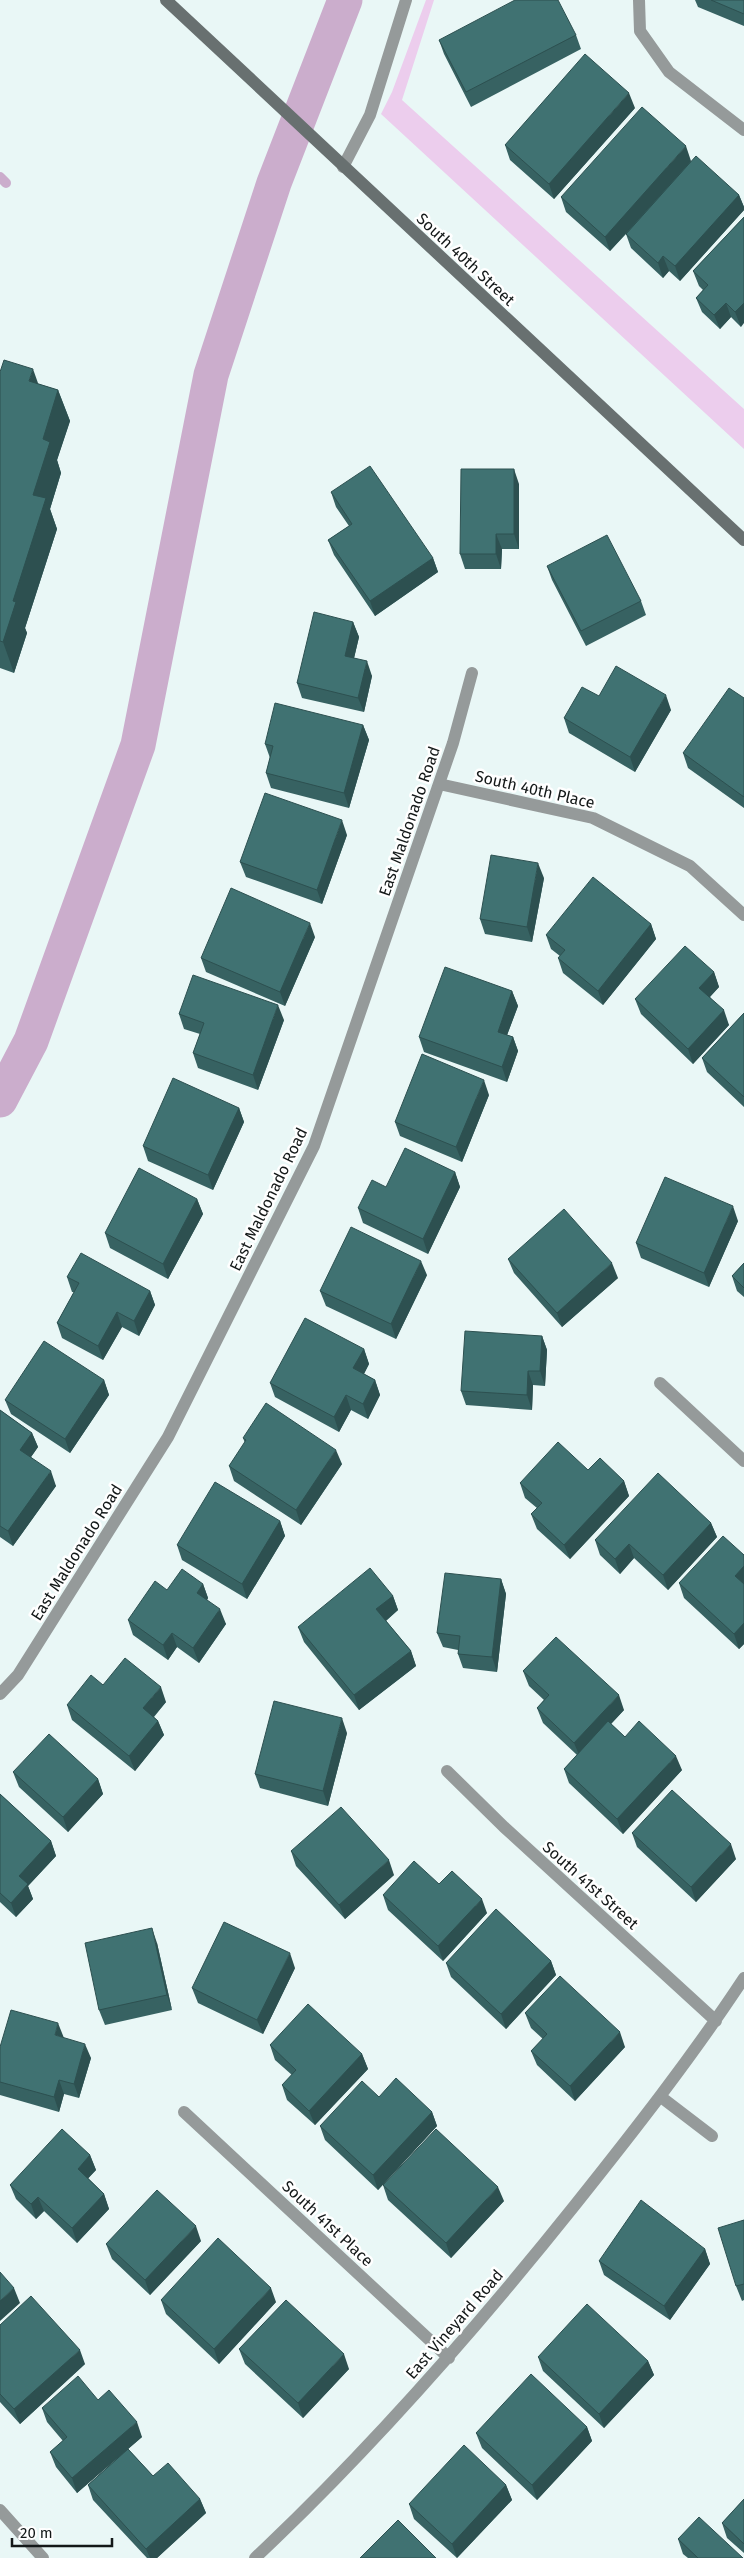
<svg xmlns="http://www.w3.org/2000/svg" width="744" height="2558" viewBox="0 0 744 2558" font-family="'Fira Sans',sans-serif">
	<rect width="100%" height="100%" fill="#e9f7f6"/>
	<!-- green -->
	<path fill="#eccded" d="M426,0h8l-32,100 342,309v40l-363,-335 11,-22z"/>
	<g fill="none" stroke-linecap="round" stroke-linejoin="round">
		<!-- stream -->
		<path stroke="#cbadcc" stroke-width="10" d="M0,177l6,6"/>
		<!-- canal -->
		<path stroke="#cbadcc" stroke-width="35" d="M0,1100l31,-59 107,-296 73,-370 63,-192 71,-183"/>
		<!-- service -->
		<path stroke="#959a9a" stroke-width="12" d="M343,167l27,-52 36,-115"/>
		<!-- minor -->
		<path stroke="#959a9a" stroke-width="12" d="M639,0l1,31 29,41 75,58
			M439,784l154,34 97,48 54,49
			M660,1383l84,78
			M0,1694l18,-19 150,-238 146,-291 139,-403 19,-70
			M447,1771l57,56 212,194
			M661,2097l51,39
			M184,2112l265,246
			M0,2510l43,48
			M255,2558c116,-109 221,-229 320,-353 59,-74 117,-148 169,-227"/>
		<!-- secondary -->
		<path stroke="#687070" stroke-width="12" d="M166,0l578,540"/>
	</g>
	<!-- wall -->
	<path fill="#376262" d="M695,0h49v26l-46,-19z
		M576,35l5,14 -110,58 -27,-53 -5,-14z
		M635,108l-81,91 -44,-39 -5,-15z
		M691,161l48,34 5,12v3l-64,71 -11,-10 -6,7 -32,-30 -5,-14 -16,17 -44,-39 -5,-15z
		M744,217l-3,110 -10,-10 -11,12 -18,-17 -6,-14 7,-8 -4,-4 -6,-15z
		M0,372l58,18 12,31 -13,39 4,13 -11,36 7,20 -32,99 2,5 -13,40 -14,-5z
		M519,484v65h-17l-1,20h-36l-5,-15z
		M331,492l102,66 5,14 -63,44 -41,-61 -6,-15 21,-14 -13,-19z
		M547,566l94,35 5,14 -60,31 -34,-66z
		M353,622l6,15 -5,21 18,18 -8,36 -62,-14 -5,-15z
		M599,696l72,14 -36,62 -66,-39 -5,-15z
		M744,698v110l-56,-40 -5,-15z
		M363,725l6,15 -20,68 -78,-20 -5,-15 4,-15 -5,-14z
		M347,835l-25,69 -76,-27 -6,-15z
		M544,878l-12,64 -47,-8 -5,-15z
		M651,924l5,15 -53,66 -40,-32 -5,-15 2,-2 -9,-7 -5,-14z
		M315,937l-30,69 -79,-34 -5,-14z
		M714,972l5,15 -9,10 19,28 -36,39 -52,-50 -6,-15z
		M512,991l6,15 -11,29 6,2 5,14 -11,31 -83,-30 -5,-15z
		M744,1013v94l-37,-35 -5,-14z
		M179,1014l105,6 -26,70 -60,-22 -5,-15 7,-19 -16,-5z
		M489,1095l-27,67 -62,-26 -5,-14z
		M239,1108l5,14 -31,68 -65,-29 -5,-15z
		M455,1172l5,15 -32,67 -65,-31 -5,-15 28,-21z
		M197,1199l6,15 -35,65 -58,-31 -5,-15z
		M738,1221l-29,66 -68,-29 -5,-15z
		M508,1259l110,19 -56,49 -48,-54z
		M744,1263v34l-7,-6 -5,-15z
		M427,1275l-31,64 -70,-33 -6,-15z
		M67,1277l83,14 5,14 -16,31 -17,-9 -19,33 -41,-22 -5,-15 17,-31h-2z
		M542,1336l5,14 -2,36 -12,-1 -1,25 -66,-5 -5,-14z
		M364,1349l5,15 -5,10 11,6 5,15 -12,24 -17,-9 -12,22 -64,-35 -5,-14z
		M104,1380l5,15 -39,58 -59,-39 -6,-14z
		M0,1410l32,23 6,14 -7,10 25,29 -43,60 -13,-9z
		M243,1438l99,26 -41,61 -67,-44 -5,-15 16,-23z
		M588,1470l36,11 5,15 -59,63 -33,-30 -6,-15 6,-6 -12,-10 -5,-15z
		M280,1521l5,15 -38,63 -65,-39 -5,-15z
		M711,1523l6,14 -49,53 -34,-32 -14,16 -20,-19 -5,-15z
		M744,1555v89l-5,5 -55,-51 -5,-15z
		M501,1579l5,15 -9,78 -34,-4 -5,-14v-4l-15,-3 -6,-14z
		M203,1584l5,14 -1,2 19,24 -27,39 -22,-16 -9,13 -35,-25 -5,-15 39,-30z
		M393,1596l5,14 -12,11 25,30 5,15 -57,44 -55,-68 -6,-15z
		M523,1671l101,39 -13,14 14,13 57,33 -59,64 -54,-51 -5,-14 13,-14 -34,-32 -6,-15 7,-8 -15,-14z
		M103,1685l63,17 -12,15 4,4 6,14 -29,36 -63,-51 -5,-15z
		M347,1733l-19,73 -68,-18 -5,-14z
		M13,1772l85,7 5,15 -35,38 -49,-45z
		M0,1794l51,47 5,15 -28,30 5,13 -17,18 -16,-15z
		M632,1833l104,26 -40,43 -59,-55z
		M291,1851l103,24 -49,44 -49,-53z
		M439,1884l48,29 -44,48 -55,-51 -5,-15z
		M157,1943l15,67 -67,15 -6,-15z
		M551,1961l5,14 -50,54 -55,-52 -5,-14z
		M295,1968l-32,66 -65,-31 -6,-15z
		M525,2013l100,34 -50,54 -38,-36 -6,-14 12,-12 -12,-11z
		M64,2038l27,20 -12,40 -15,-4 -5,18 -59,-17v-48z
		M270,2045l92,9 6,15 -53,56 -28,-25 -5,-15 10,-10 -17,-15z
		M379,2097l53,15 5,14 -59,64 -53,-50 -5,-14z
		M90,2155l6,15 -8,8 16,16 5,15 -32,34 -33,-32 -8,8 -20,-20 -6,-14z
		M383,2185l121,16 -53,57 -63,-58z
		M744,2220v80l-2,1 -6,-15z
		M201,2241l-51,54 -38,-36 -6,-15z
		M705,2249l5,15 -40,56 -66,-45 -5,-14z
		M161,2300l115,2 -57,62 -53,-50z
		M0,2325l85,39 -65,60 -20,-22z
		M239,2349l110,20 -46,49 -58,-54z
		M538,2357l110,4 6,14 -50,53 -61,-57z
		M98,2400l44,37 -14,12 25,27 47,23 6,14 -49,45h-10l-54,-58 -5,-15 34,-31 -45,39 -21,-26 -6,-15 13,-11 -16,-19 -5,-14z
		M587,2427l5,14 -55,59 -55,-52 -6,-15z
		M506,2485l6,15 -55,58 -43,-39 -5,-15z
		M744,2499v54l-17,-15 -5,-15z
		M678,2539l65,19h-55l-5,-4z"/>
	<!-- shaded-wall -->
	<path fill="#2d5050" d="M629,93l6,15 -81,91 -5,-15z
		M686,146l5,15 -81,90 -5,-14z
		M739,195l5,12v3l-64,71 -5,-15z
		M663,256l6,15 -6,7 -5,-15z
		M726,303l5,14 -11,12 -6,-14z
		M744,303v20l-3,4 -6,-15z
		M33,369l11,31 -15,-19z
		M58,390l12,31 -13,39 4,13 -11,36 7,20 -32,99 2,5 -13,40 -11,-31 10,-41 30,-162z
		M514,469l5,15v65l-5,-15z
		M496,534l6,15 -1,20 -5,-15z
		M433,558l5,14 -63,44 -5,-15z
		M353,622l6,15 -8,34 -6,-15z
		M367,661l5,15 -8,36 -6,-14z
		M666,695l5,15 -36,62 -5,-15z
		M363,725l6,15 -20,68 -5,-15z
		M342,820l5,15 -25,69 -5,-14z
		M538,863l6,15 -12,64 -5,-15z
		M310,923l5,14 -30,69 -5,-14z
		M651,924l5,15 -53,66 -5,-14z
		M714,972l5,15 -14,15 -6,-14z
		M512,991l6,15 -15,40 -5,-14z
		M278,1005l6,15 -26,70 -5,-15z
		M724,1010l5,15 -36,39 -5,-15z
		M513,1037l5,14 -11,31 -5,-15z
		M484,1080l5,15 -27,67 -6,-15z
		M239,1108l5,14 -31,68 -5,-15z
		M455,1172l5,15 -32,67 -5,-15z
		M197,1199l6,15 -35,65 -5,-15z
		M733,1206l5,15 -29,66 -5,-14z
		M421,1261l6,14 -31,64 -5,-15z
		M612,1263l6,15 -56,49 -5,-14z
		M150,1291l5,14 -16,31 -5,-15z
		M117,1312l5,15 -19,33 -5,-14z
		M542,1336l5,14 -2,36 -5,-15z
		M364,1349l5,15 -10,19 -6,-15z
		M528,1371l5,14 -1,25 -5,-15z
		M104,1380l5,15 -39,58 -5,-14z
		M375,1380l5,15 -12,24 -5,-15z
		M346,1395l5,15 -12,22 -5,-15z
		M32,1433l6,14 -12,17 -6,-14z
		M336,1450l6,14 -41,61 -5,-15z
		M51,1471l5,15 -43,60 -5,-15z
		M624,1481l5,15 -59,63 -6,-14z
		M280,1521l5,15 -38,63 -5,-15z
		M711,1523l6,14 -49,53 -5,-15z
		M629,1544l5,14 -14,16 -5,-15z
		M744,1566v21l-9,-11z
		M501,1579l5,15 -9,78 -5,-15z
		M203,1584l5,14 -6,10 -5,-15z
		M393,1596l5,14 -16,14 -6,-15z
		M220,1609l6,15 -27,39 -6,-15z
		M744,1623v21l-5,5 -5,-15z
		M172,1633l5,14 -9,13 -5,-15z
		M411,1651l5,15 -57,44 -5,-15z
		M161,1687l5,15 -18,21 -5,-15z
		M619,1695l5,15 -44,47 -6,-14z
		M342,1718l5,15 -19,73 -5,-15z
		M158,1721l6,14 -29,36 -6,-15z
		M676,1756l6,14 -59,64 -6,-15z
		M98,1779l5,15 -35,38 -5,-15z
		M51,1841l5,15 -28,30 5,13 -17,18 -5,-14 8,-27z
		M731,1844l5,15 -40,43 -5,-15z
		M389,1860l5,15 -49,44 -6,-14z
		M482,1899l5,14 -44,48 -5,-15z
		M152,1928l5,15 15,67 -5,-15z
		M290,1953l5,15 -32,66 -6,-14z
		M551,1961l5,14 -50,54 -5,-15z
		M58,2023l6,15 -9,-3z
		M620,2032l5,15 -50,54 -5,-15z
		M85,2044l6,14 -12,40 -5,-14z
		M362,2054l6,15 -53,56 -6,-14z
		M59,2080l5,14 -5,18 -5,-15z
		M432,2112l5,14 -59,64 -5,-15z
		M90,2155l6,15 -13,14 -5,-15z
		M498,2187l6,14 -53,57 -5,-15z
		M104,2194l5,15 -32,34 -5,-15z
		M38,2197l6,14 -8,8 -5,-15z
		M196,2226l5,15 -51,54 -5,-15z
		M705,2249l5,15 -40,56 -6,-14z
		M14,2288l6,15 -20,18v-20z
		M271,2288l5,14 -57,62 -5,-15z
		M80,2350l5,14 -65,60 -6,-15z
		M344,2354l5,15 -46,49 -5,-15z
		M648,2361l6,14 -50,53 -5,-14z
		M137,2422l5,15 -65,56 -5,-15z
		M587,2427l5,14 -55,59 -5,-15z
		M506,2485l6,15 -55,58 -5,-14z
		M200,2499l6,14 -49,45h-7l-4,-9z"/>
	<!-- building -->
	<path fill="#407272" stroke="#2d5050" d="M515,0h43l18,35 -110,57 -27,-52z
		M711,0h33v14z
		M585,54l44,39 -80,91 -44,-39z
		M642,107l44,39 -81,91 -44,-40z
		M696,156l43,39 -64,71 -12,-10 -5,7 -32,-29z
		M744,217v86l-9,9 -9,-9 -12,12 -18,-17 12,-13 -15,-14z
		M4,360l29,9 -4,12 29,9 -15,49 7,3 -17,53 13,3 -33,103 3,1 -13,40 -3,-1v-269z
		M370,466l63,92 -63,43 -42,-61 24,-16 -21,-32z
		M461,469h53v65h-18v20h-36z
		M607,535l34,66 -60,30 -34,-65z
		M314,612l39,10 -8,34 22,5 -9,37 -61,-15z
		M616,666l50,29 -36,62 -66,-39 18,-31 17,9z
		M729,688l15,10v99l-61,-44z
		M275,703l88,22 -19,68 -78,-20 7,-27 -8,-2z
		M265,793l77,27 -25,70 -77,-28z
		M491,855l47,8 -11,64 -47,-8z
		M593,877l58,47 -53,67 -40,-33 7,-8 -19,-15z
		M231,888l79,35 -30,69 -79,-34z
		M685,946l29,26 -15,16 25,22 -36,39 -53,-50z
		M445,967l67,24 -14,41 15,5 -11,30 -83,-30z
		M193,975l85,30 -25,70 -60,-22 11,-30 -25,-9z
		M744,1013v84l-42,-39z
		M422,1054l62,26 -28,67 -61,-25z
		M173,1078l66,30 -31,67 -65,-29z
		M405,1148l50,24 -32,67 -65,-31 14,-28 14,7z
		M139,1168l58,31 -34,65 -58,-31z
		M665,1177l68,29 -29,67 -68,-30z
		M564,1209l48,54 -55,50 -49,-54z
		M351,1227l70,34 -30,63 -71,-33z
		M81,1253l69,38 -16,30 -17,-9 -19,34 -41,-23 22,-40 -12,-6z
		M744,1263v25l-12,-12z
		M305,1318l59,31 -11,19 22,12 -12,24 -17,-9 -12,22 -64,-34z
		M465,1331l77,5 -2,35h-12l-1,24 -66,-4z
		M44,1341l60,39 -39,59 -60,-39z
		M266,1403l70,47 -40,60 -67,-44 17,-26 -3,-2z
		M0,1410l32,23 -12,17 31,21 -43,60 -8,-5z
		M558,1442l30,28 12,-12 24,23 -60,64 -33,-31 11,-11 -22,-20z
		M658,1473l53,50 -48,52 -34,-31 -14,15 -20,-19z
		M215,1482l65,39 -38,63 -65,-39z
		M723,1536l21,19v11l-9,10 9,8v39l-10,11 -55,-51z
		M370,1568l23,28 -17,13 35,42 -57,44 -56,-68z
		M182,1569l21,15 -6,9 23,16 -27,39 -21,-15 -9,12 -35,-25 27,-39 12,9z
		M445,1573l56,6 -9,78 -34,-3 2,-18 -23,-3z
		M556,1637l63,58 -45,48 -37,-35 12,-13 -26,-24z
		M125,1658l36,29 -18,21 15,13 -29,35 -62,-51 24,-30 12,10z
		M274,1701l68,17 -19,73 -68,-17z
		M608,1721l17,16 14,-16 37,35 -59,63 -53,-50z
		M49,1734l49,45 -35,38 -50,-45z
		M672,1790l59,54 -40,43 -59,-54z
		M0,1794l51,47 -32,35 9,8 -17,19 -11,-10z
		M341,1807l48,53 -50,45 -48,-54z
		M414,1861l25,23 13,-13 30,28 -44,47 -55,-51z
		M496,1909l55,52 -50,53 -55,-51z
		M224,1922l66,31 -33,67 -65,-32z
		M152,1928l15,67 -68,15 -14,-67z
		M560,1976l60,56 -50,54 -39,-35 16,-17 -22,-21z
		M308,2004l54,50 -53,57 -27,-26 14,-15 -26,-25z
		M11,2010l47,13 -3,12 30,9 -11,40 -15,-4 -5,17 -54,-15v-35z
		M396,2078l36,34 -59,63 -53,-49 42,-45 17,16z
		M62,2129l28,26 -12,14 26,25 -32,34 -34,-31 -7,7 -21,-19z
		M436,2129l62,58 -52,56 -63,-58z
		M157,2190l39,36 -51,54 -39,-36z
		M641,2200l64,49 -41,57 -65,-45z
		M744,2220v64l-8,2 -18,-58z
		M218,2238l53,50 -57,61 -53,-49z
		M0,2272l14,16 -14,13z
		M31,2296l49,54 -66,59 -14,-15v-69z
		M286,2300l58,54 -46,49 -59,-54z
		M587,2304l61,57 -49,53 -61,-57z
		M531,2374l56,53 -55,58 -56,-52z
		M78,2376l20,24 11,-10 28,32 -65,56 -22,-26 17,-15 -25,-29z
		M464,2445l42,40 -54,59 -43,-40z
		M128,2449l25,27 15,-13 32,36 -54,50 -58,-64z
		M744,2499v45l-22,-21z
		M699,2517l44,41h-45l-20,-19z
		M398,2520l38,38h-76z"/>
	<g text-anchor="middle" stroke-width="5" stroke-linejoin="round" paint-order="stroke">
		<!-- street labels -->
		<g font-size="16" fill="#131818" stroke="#fff">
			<text transform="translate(466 259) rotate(43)" y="6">South 40th Street</text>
			<text transform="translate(535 789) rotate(13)" y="6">South 40th Place</text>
			<text transform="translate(409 821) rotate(-71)" y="6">East Maldonado Road</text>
			<text transform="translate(268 1199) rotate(-64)" y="6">East Maldonado Road</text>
			<text transform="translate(76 1552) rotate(-58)" y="6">East Maldonado Road</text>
			<text transform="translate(591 1885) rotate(42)" y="6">South 41st Street</text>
			<text transform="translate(328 2223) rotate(43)" y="6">South 41st Place</text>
			<text transform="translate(454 2324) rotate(-49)" y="6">East Vineyard Road</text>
		</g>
	</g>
	<!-- scale -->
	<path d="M12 2538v8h100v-8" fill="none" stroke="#131818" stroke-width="2.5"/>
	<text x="20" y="2538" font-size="15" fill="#131818" stroke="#ffffff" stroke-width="4" paint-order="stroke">20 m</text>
</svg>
